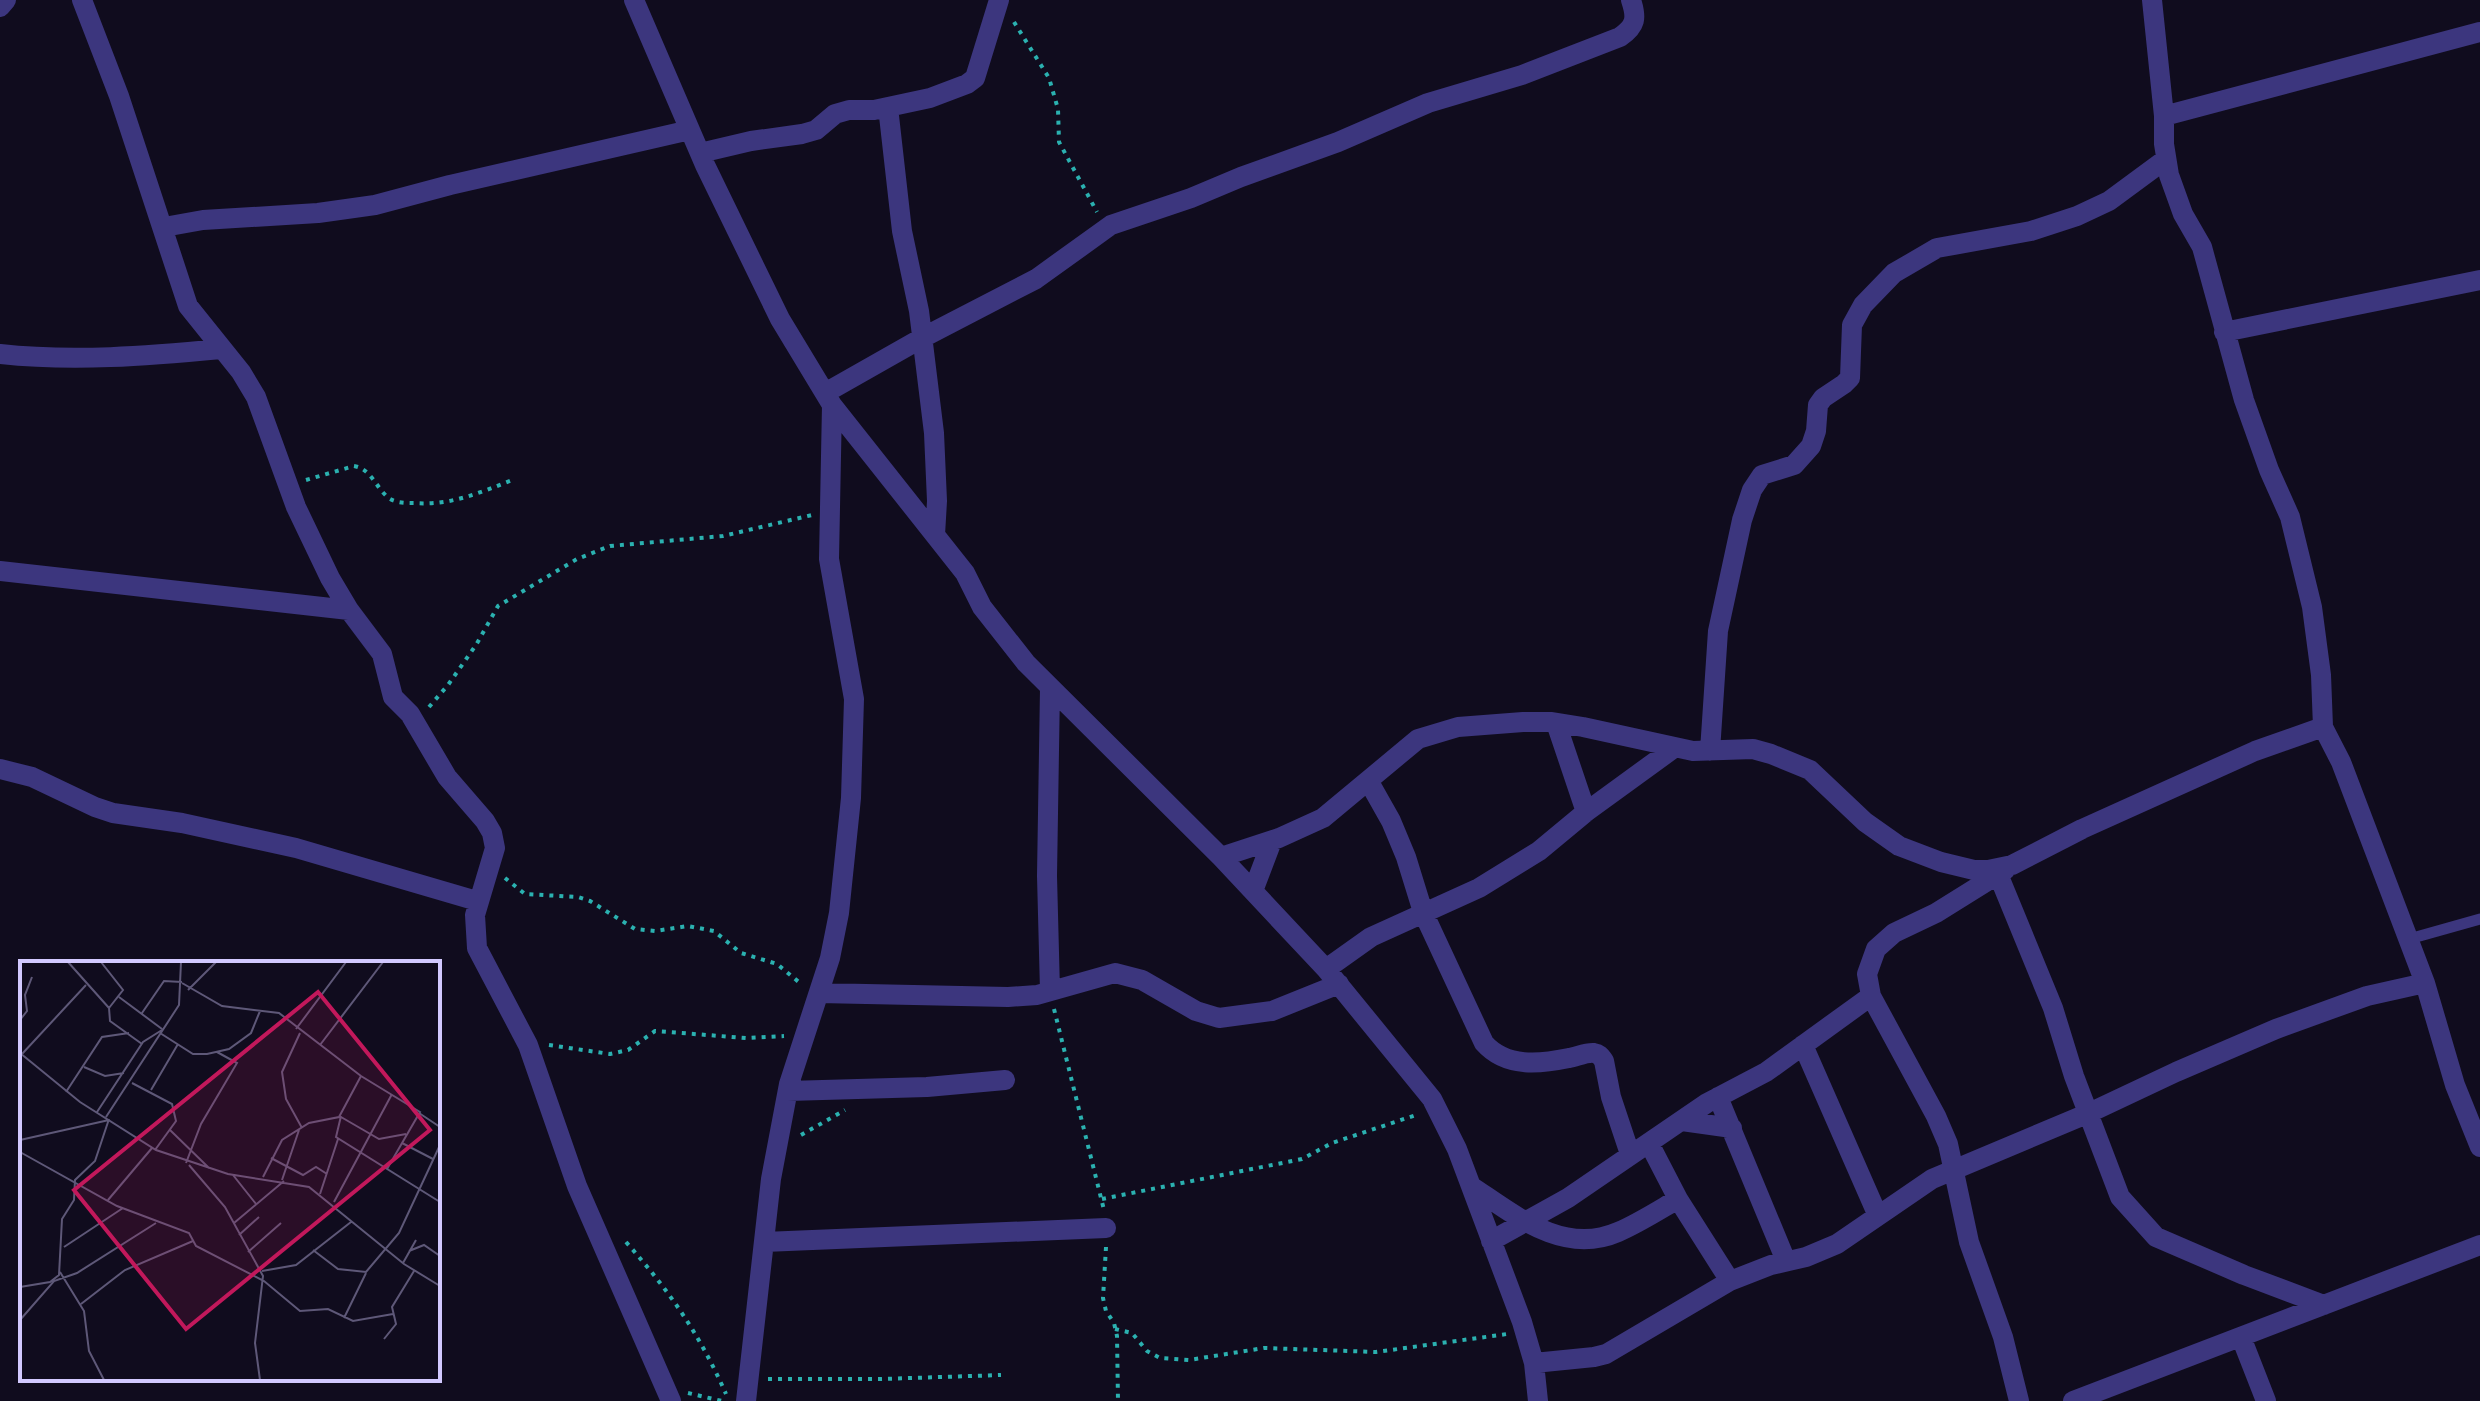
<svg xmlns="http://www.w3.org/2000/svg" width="2480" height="1401" viewBox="0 0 2480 1401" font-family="'Noto Sans',sans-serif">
	<rect width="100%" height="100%" fill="#100c1e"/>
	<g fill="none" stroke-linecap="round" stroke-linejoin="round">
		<!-- path -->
		<path stroke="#2bb1b0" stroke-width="4" stroke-dasharray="4 6" stroke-linecap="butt" d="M1014,22l35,56 9,31 1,33 38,70
			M306,480l48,-14c18,3 22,23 36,33 7,4 16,4 24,4 37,3 67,-11 101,-24
			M429,707l19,-22 28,-40 22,-39 79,-47 33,-13 113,-10 89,-21
			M505,878l20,16 53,3 12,4 45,28 20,2 33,-5 26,5 27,22 36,11 23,19
			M1054,1009l50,201
			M549,1045l61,9 18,-4 27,-19 91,7 38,-2
			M801,1135l44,-25
			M1102,1199l200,-40 30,-16 87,-29
			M626,1242c44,50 73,91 100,152
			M1106,1247l-3,51 3,13 8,12 3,13 1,65
			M1115,1329l17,4 15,18 13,7 29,2 75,-12 112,4 131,-18
			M768,1379h113l120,-4
			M688,1393l34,8"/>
		<!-- service -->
		<path stroke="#3c367e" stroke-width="11" d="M2409,939l71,-20"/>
		<!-- minor -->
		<path stroke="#3c367e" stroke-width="20" d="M82,0l37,96 69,210 53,66 15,25 40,110 34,71 19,32 33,44 11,43 17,17 37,63 38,44 7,12 3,15 -20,67 2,33 51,97 49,141 94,215
			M634,0l71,165 75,154 52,86 133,168 17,34 44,56 195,194 105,112 106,130 25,50 65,173 12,41 4,38
			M2152,0l12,116v28l5,31 14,39 19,33 42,153 25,70 21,47 22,90 9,68 2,52 18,35 84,221 30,102 25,62
			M0,7l6,-7
			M888,107l14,124 17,80 15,122 3,68 -2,34
			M2164,116l316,-84
			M700,153l51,-12 51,-7 14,-4 19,-16 14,-4h25l56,-12 37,-14 8,-6 24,-78
			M164,227l39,-7 115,-7 57,-8 75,-20 240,-55
			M2224,332l256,-52
			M0,354c73,8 148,2 221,-5
			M825,393l97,-55 114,-59 75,-54 80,-27 50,-21 97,-35 90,-39 94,-28 98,-38c16,-11 17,-19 11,-37
			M0,571l349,39
			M1556,723l30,89
			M1710,751l8,-120 24,-111 10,-30 10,-15 32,-10 17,-19 5,-15 2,-26 5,-7 21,-14 6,-6 2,-53 11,-20 31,-32 43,-25 94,-17 46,-15 32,-15 57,-42
			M0,769l32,8 63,30 18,6 69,10 114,25 181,53
			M1369,782l22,39 15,36 17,55 61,131c22,25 56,21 85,15 7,-1 18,-6 25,-5 6,1 7,4 10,8l7,36 19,57
			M1221,857l58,-19 44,-20 95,-79 40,-12 65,-5h29l31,5 110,24 60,-2 18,5 39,16 55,52 34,24 42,16 33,8h14l24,-5 70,-36 173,-78 68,-24
			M2005,870l-69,43 -42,20 -18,16 -9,25 4,22 65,120 12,28 21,98 34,95 16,64
			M1998,874l55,134 21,68 46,121 36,40 88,38 80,30
			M1253,891l19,-50
			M1326,969l45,-32 108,-49 60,-37 47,-39 88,-64
			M1050,991l-3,-115 3,-188
			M819,993l189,4 29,-2 78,-22 27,7 54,31 23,7 53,-7 67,-27
			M1803,1045l75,171
			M788,1091l139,-4 78,-7
			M1718,1097l68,164
			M1682,1121l50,7
			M1649,1143l29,56 52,82
			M1471,1186c44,29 92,70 147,46 21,-9 41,-22 60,-33
			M1491,1241l77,-43 139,-95 59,-31 105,-76
			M764,1242l342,-14
			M2241,1337l25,64
			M1534,1363l60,-6 12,-3 124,-73 41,-16 35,-8 31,-13 95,-65 157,-66 87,-41 100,-43 91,-33 58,-13
			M746,1401l25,-222 18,-95 41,-126 9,-45 12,-115 3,-99 -25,-140 3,-154
			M2073,1401l407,-156"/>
	</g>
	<!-- overview -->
	<g transform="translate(20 961)">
		<rect width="420" height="420" fill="#100c1e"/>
		<path fill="none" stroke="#5e5878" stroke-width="2" d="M48,1l41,46 1,13 32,23M81,1l22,28 -14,18M162,22l40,23 57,7 82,63 59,36 -33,57M168,29l28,-28M99,36l43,32M122,52l22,-32 18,1M0,59l7,-9 -2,-16 7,-18M276,68l50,-67M140,72l33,21h14l22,-5 22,-16 9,-22M280,72l-18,39 4,27 16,29M300,84l63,-83M0,92l60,49 76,48 72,24 81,13 95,77 36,22M2,93l64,-69M64,106l21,9 19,-3M112,122l40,21 4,17 -21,29M131,129l27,-46M46,131l36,-55 27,-4M77,151l46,-70 19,-12M399,152l21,14M321,155l-5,21 104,65M86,156l73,-112 2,-43M321,156l38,22 27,-5M150,169l39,38M0,179l89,-20M382,182l31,16M0,191l97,54 72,27 7,13 68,35 36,30 28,-2 25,12 40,-7M251,197l32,17 13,-8 11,7M166,202l15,-39 36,-61 -20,-11M169,204l36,42 38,69 -8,67 5,37M213,214l23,29M243,216l19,-37 27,-17 30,-6 22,-41M262,219l17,-50M300,233l18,-55M88,239l44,-52M314,241l58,-108M214,262l50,-42M219,274l20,-18M44,286l59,-39M293,289l25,19 28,3 33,-39 41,-88M389,290l15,-6 16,11M228,291l33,-29M383,302l13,-23M242,310l34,-6 55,-43M40,311l24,39 5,40 15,29M0,326l30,-5 9,-7 3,-56 12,-19 1,-20 20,-19 14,-42M61,343l44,-34 68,-29M324,357l22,-45M0,359l34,-39 23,-8 79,-50M364,378l12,-15 -4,-17 22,-36"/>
		<path fill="#c2185b" fill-opacity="0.15" stroke="#c2185b" stroke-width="4" d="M298,31l112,138 -244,199 -112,-139z"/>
		<rect width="420" height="420" fill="none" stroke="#d2c9ff" stroke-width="4"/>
	</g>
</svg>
